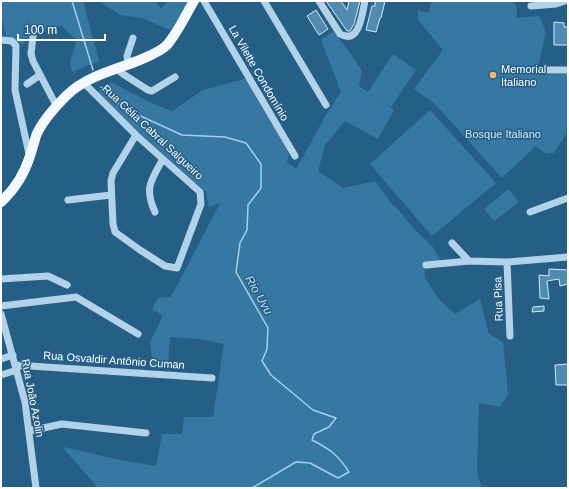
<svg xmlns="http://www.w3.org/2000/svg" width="569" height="489" viewBox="0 0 569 489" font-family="Helvetica,sans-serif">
	<rect width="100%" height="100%" fill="#265f86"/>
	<!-- green -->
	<path fill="#3778a2" d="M1,1h82l16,60 -27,11 -2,-10 7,-22 -16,-14 -29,5 -9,14 -17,-8 -5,-24z
		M99,1h57l5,8 6,-8h18l4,2 -19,27 -28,-12 -22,-3z
		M431,1h81l5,7 -1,10 23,-2 7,16 -9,38 1,5 29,-1 1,57 -14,22 -8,1 -10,-8 -34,32 -67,-74 -21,-15 29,-39 -25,-30v-9l11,2z
		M333,31l15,19 14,21 -3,15 9,6 25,-38 23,16 -25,37 -16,-10 19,13 -16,29 -33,-18 -20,24 -7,26 25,17 32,-7 16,22 7,6 16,20 19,18 7,13 -16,3 1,15 12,19 18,17 25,-15 9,35 14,8 5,52 -8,13 -21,-4 -2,69 5,16h-384l-33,-38 -1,-3 56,13 36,6 6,-32h20l2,-17h29l11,-73 -25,-5 -29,-2 -2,27 -15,1 -3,-23 13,-26 -11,-7 6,-11 13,-1 49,-94 -11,4 -3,-15 -90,-80 -19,-20 14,-10 38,20 23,9 31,-21 45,-12 41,76 -2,8 9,7 30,-54 15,-23 -20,-52z
		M430,110l66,73 -64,53 -62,-72z
		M508,189l11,13 -25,19 -10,-12z"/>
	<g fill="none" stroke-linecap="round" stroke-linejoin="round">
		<!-- stream -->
		<path stroke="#a5cfe9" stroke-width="1.5" d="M72,1l21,69
			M101,87l22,21 59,27 43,2 21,6 15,21v24l-13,17 -1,25 -7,13 -4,29 32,56 -1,21 -5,12 9,14 42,35 23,8 -7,9 -15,7 -2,6c18,9 26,15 37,32l-11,6 -28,-15 -14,-1 -44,26"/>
	</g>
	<!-- building -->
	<path fill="#528bb0" stroke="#d4e9f7" d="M326,1h15l6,9 2,-9h11l-6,23 -4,7h-3z
		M375,1h10l-4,17h-1l-4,14 -10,-2 6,-24h3z
		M316,10l12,19 -9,6 -12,-19z
		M554,22l10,1v4h4v18h-14z
		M549,269l19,1v14l-8,2 -1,-7 -12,2 2,18 -9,-1 -1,-23 10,1z
		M544,306v5l-12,1 1,-5z
		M568,364v21h-12l-1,-20z"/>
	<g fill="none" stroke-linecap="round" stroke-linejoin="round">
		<!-- minor -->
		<path stroke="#b1d2e8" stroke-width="7" d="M204,1l91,155
			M264,1l62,104
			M319,1l21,33c20,11 22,-21 25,-33
			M531,6l25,-2 9,-3
			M33,36l-2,18 2,7 24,46
			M1,40l11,1 4,5 -1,44 14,64
			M128,65l-1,-9 6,-18
			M117,69l6,5 25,16 4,1 23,-14
			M542,70h26
			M84,83l52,52 64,57 1,12 -24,64 -12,-2 -25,-16 -25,-18 -2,-8 -2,-43 2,-8 23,-38
			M27,84l13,-9
			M68,200l43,-5
			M155,212c-11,-24 -4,-32 8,-53
			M530,212l38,-14
			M452,243l17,18 38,1 61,-5
			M507,262l3,74
			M426,265l43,-4
			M1,279l47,-3 19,9
			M1,306l75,-9 62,37
			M1,314l24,88 11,86
			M1,359l12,-4
			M15,365l197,13
			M1,375l16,-5
			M29,431l33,-7 84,9"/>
		<!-- major -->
		<path stroke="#f3f9fe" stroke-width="10" d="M1,202c14,-13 23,-27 29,-46 2,-6 4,-13 6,-20 5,-13 21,-31 31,-41 20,-19 48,-25 73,-35 9,-4 20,-8 27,-15 11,-13 18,-29 27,-44"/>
	</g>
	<!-- markers -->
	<circle fill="#f2bb75" stroke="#265f86" stroke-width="1.5" cx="493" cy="75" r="4"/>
	<g text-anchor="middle" stroke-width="3" stroke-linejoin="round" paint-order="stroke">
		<!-- poi labels -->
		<g font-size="11" fill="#fff" stroke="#265f86" text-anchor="start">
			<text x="501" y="73">Memorial<tspan x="501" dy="13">Italiano</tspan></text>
		</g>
		<!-- street labels -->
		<g font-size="11" fill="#fff" stroke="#265f86">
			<text transform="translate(259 73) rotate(60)" y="4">La Vilette Condomínio</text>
			<text transform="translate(153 132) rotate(43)" y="4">Rua Célia Cabral Salgueiro</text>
			<text transform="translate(498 299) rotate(-92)" y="4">Rua Pisa</text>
			<text transform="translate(114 360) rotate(4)" y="4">Rua Osvaldir Antônio Cuman</text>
			<text transform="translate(33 398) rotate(79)" y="4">Rua João Azolin</text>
		</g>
		<!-- park labels -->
		<g font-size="11" fill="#d4e9f7" stroke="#265f86">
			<text x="503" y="138">Bosque Italiano</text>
		</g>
		<!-- water labels -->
		<g font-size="12" font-style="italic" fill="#bcdcf0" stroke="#265f86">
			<text transform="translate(259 295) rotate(60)" y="4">Rio Uvu</text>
		</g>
	</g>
	<!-- border -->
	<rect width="569" height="489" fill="none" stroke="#ffffff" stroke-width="4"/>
	<!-- scale -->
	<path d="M18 34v6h87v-6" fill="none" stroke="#ffffff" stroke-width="2"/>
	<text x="24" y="34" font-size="12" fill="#ffffff" stroke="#265f86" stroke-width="3" paint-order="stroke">100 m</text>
</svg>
